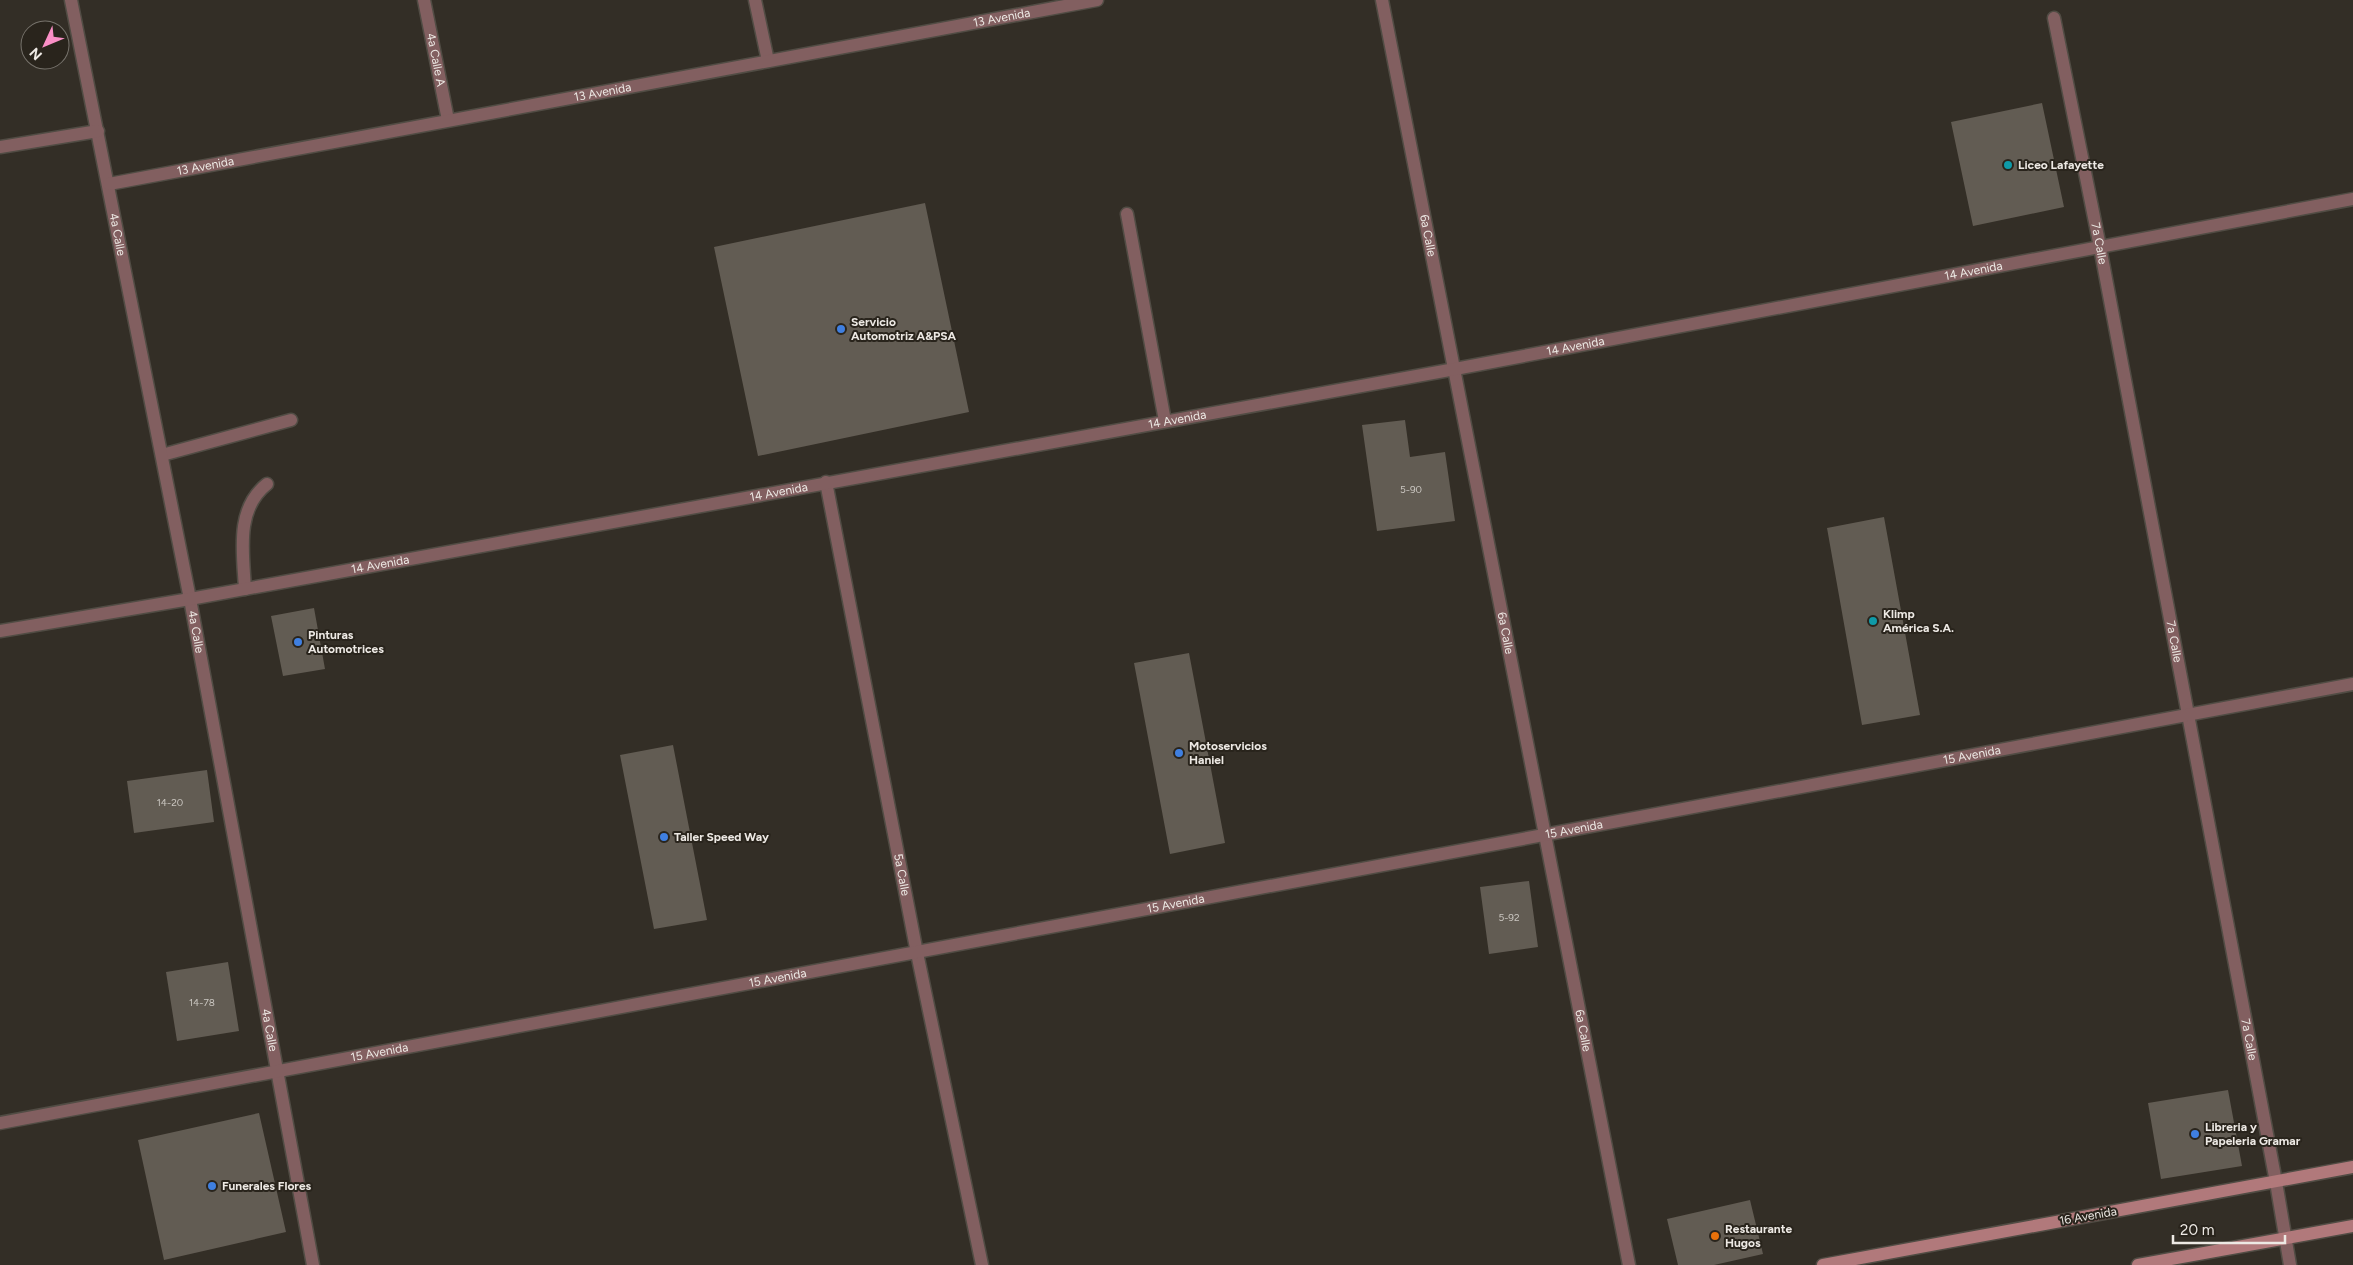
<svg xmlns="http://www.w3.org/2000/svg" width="2353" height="1265" viewBox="0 0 2353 1265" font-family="Figtree,sans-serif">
	<rect width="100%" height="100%" fill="#332e26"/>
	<!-- building -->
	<path fill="#625c53" d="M2042,103l22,104 -91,19 -22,-104z
		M925,203l44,209 -211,44 -44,-209z
		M1405,420l5,37 35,-5 10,69 -78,10 -15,-106z
		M1884,517l36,198 -58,10 -35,-197z
		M314,608l11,61 -42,7 -12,-60z
		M1189,653l36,190 -55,11 -36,-191z
		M673,745l34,175 -53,9 -34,-174z
		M207,770l7,52 -80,11 -7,-52z
		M1529,881l9,66 -49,7 -9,-67z
		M228,962l11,69 -62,10 -11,-69z
		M2228,1090l14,76 -81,13 -13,-76z
		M259,1113l27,119 -122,28 -26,-120z
		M1750,1200l13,54 -49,11h-36l-11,-46z"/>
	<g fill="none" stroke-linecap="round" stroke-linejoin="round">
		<defs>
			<path id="service" d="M1127,214l38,207
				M162,455l129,-35
				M245,589c-2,-36 -10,-80 22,-105"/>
			<g id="minor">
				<path id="s1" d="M71,0l119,599 123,666"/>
				<path id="s2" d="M424,0l24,120"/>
				<path d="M755,0l13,61"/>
				<path id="s3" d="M1382,0l247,1265"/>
				<path id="s4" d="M2054,18l46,229 176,935"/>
				<path d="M0,147l98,-16"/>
				<path id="s5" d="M109,184l988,-184"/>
				<path id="s6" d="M826,482l91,471 65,312"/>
				<path id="s7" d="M0,1123l2353,-439"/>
			</g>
			<g id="tertiary">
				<path id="s8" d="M0,631l190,-32 1265,-230 898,-170"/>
				<path d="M2276,1182l14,83"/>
			</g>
			<path id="secondary" d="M1823,1265l530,-98
				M2138,1265l215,-39"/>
		</defs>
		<!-- service casing -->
		<use href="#service" stroke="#514c44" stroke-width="15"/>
		<!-- minor casing -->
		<use href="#minor" stroke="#514c44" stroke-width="15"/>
		<!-- tertiary casing -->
		<use href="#tertiary" stroke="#514c44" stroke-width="15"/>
		<!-- secondary casing -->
		<use href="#secondary" stroke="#514c44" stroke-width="15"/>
		<!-- service -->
		<use href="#service" stroke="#825f60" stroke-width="12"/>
		<!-- minor -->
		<use href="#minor" stroke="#825f60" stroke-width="12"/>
		<!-- tertiary -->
		<use href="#tertiary" stroke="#825f60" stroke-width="12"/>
		<!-- secondary -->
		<use href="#secondary" stroke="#b1797b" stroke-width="12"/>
	</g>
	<!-- markers -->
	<g fill="#0f9aa8" stroke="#29241c" stroke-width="2">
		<circle cx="2008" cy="165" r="5"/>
		<circle cx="1873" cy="621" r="5"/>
	</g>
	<g fill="#3f7fe0" stroke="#29241c" stroke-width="2">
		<circle cx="841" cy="329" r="5"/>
		<circle cx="298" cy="642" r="5"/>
		<circle cx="1179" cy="753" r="5"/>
		<circle cx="664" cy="837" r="5"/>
		<circle cx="2195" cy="1134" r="5"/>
		<circle cx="212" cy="1186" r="5"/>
	</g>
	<circle fill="#e8710a" stroke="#29241c" stroke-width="2" cx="1715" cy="1236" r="5"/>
	<g text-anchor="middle" stroke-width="4" stroke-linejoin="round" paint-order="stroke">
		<!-- number labels -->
		<g font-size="10" fill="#cac6c0">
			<text x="1411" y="493">5-90</text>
			<text x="170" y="806">14-20</text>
			<text x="1509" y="921">5-92</text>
			<text x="202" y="1006">14-78</text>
		</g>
		<!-- street labels -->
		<g font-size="12" fill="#ede9e4" stroke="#29241c">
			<text dy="4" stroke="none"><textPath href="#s5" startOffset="908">13 Avenida</textPath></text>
			<text dy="4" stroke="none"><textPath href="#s2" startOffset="61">4a Calle A</textPath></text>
			<text dy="4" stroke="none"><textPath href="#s5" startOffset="502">13 Avenida</textPath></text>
			<text dy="4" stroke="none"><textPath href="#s5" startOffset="98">13 Avenida</textPath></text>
			<text dy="4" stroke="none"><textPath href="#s1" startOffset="239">4a Calle</textPath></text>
			<text dy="4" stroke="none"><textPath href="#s3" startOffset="240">6a Calle</textPath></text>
			<text dy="4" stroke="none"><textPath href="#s4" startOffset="230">7a Calle</textPath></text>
			<text dy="4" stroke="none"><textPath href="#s8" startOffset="2006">14 Avenida</textPath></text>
			<text dy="4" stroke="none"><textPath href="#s8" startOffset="1601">14 Avenida</textPath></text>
			<text dy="4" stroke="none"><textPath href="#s8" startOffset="1196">14 Avenida</textPath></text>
			<text dy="4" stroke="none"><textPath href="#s8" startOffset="791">14 Avenida</textPath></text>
			<text dy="4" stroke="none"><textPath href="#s8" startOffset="386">14 Avenida</textPath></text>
			<text dy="4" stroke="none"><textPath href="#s1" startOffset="644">4a Calle</textPath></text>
			<text dy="4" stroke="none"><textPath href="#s3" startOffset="645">6a Calle</textPath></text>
			<text dy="4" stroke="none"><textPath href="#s4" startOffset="635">7a Calle</textPath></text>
			<text dy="4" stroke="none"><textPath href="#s7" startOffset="2006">15 Avenida</textPath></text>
			<text dy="4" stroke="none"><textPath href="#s7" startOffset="1601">15 Avenida</textPath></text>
			<text dy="4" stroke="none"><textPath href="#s6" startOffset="400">5a Calle</textPath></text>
			<text dy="4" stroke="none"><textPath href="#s7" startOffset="1196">15 Avenida</textPath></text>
			<text dy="4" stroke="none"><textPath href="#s7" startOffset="791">15 Avenida</textPath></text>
			<text dy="4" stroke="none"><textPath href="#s1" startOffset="1049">4a Calle</textPath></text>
			<text dy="4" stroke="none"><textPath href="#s3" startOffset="1050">6a Calle</textPath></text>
			<text dy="4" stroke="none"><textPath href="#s4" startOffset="1040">7a Calle</textPath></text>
			<text dy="4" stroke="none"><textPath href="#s7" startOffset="386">15 Avenida</textPath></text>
			<text transform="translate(2088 1216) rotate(-10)" y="4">16 Avenida</text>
		</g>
		<!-- poi labels -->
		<g font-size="12" font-weight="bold" fill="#ede9e4" stroke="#29241c" text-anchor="start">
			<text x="2018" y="169">Liceo Lafayette</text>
			<text x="851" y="326">Servicio<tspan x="851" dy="14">Automotriz A&amp;PSA</tspan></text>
			<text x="1883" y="618">Klimp<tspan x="1883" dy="14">América S.A.</tspan></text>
			<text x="308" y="639">Pinturas<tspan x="308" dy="14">Automotrices</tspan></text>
			<text x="1189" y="750">Motoservicios<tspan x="1189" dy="14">Haniel</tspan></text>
			<text x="674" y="841">Taller Speed Way</text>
			<text x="2205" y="1131">Libreria y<tspan x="2205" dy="14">Papeleria Gramar</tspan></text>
			<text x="222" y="1190">Funerales Flores</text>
			<text x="1725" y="1233">Restaurante<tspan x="1725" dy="14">Hugos</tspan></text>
		</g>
	</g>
	<!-- north arrow -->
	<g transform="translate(45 45) rotate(226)"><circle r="24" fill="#29241c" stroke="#77736c"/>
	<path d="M0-4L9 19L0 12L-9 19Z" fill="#fa8fc6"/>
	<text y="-8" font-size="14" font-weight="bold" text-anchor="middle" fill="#ede9e4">N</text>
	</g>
	<!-- scale -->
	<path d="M2173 1235v8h112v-8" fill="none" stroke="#ede9e4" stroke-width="2.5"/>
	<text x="2180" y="1235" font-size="15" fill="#ede9e4" stroke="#29241c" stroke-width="4" paint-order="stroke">20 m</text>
</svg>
